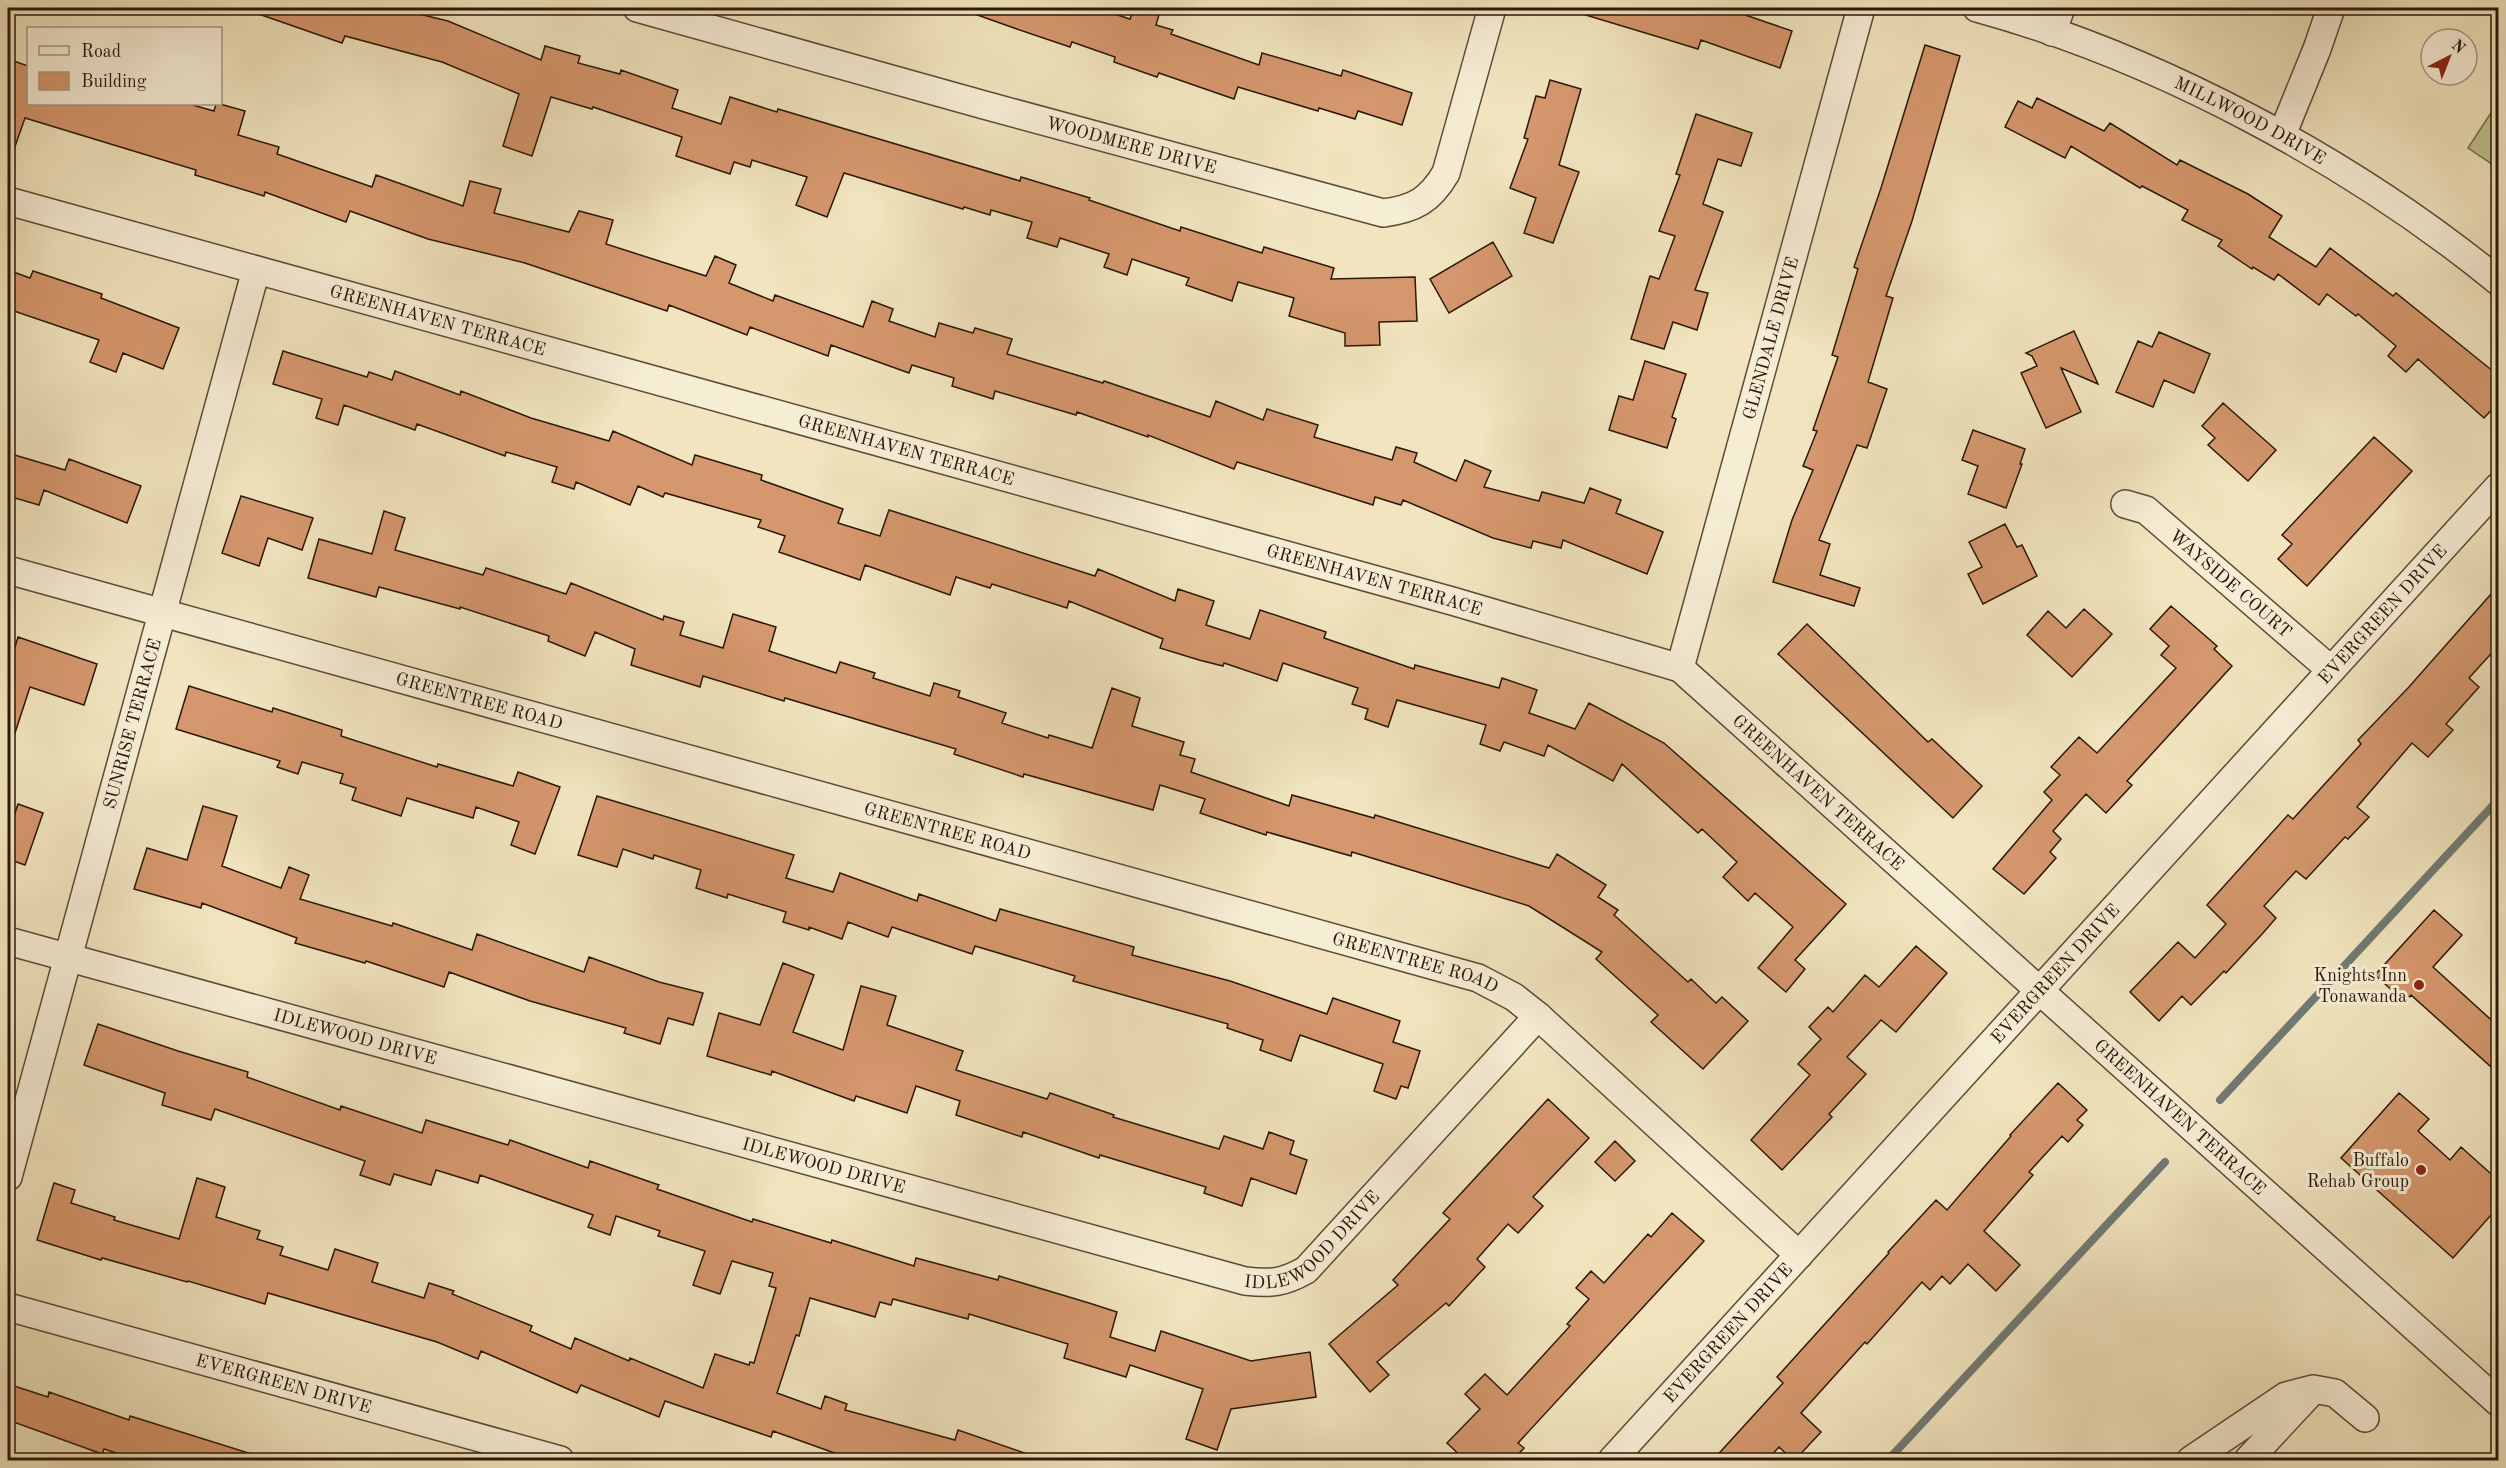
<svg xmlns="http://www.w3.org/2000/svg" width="2506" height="1468" viewBox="0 0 2506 1468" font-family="'Old Standard TT',serif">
	<rect width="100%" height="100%" fill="#f1e4be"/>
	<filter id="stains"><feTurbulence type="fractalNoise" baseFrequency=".00333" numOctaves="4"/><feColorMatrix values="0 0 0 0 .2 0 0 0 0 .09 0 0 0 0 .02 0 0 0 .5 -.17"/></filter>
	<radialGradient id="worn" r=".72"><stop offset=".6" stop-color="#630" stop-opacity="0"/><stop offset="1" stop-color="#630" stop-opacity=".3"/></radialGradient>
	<!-- green -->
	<path fill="#c0c28e" stroke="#766d4c" stroke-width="1.5" d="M2498,102v66l-30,-20z"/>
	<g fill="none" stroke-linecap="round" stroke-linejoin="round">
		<!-- stream -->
		<path stroke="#717a74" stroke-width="8" d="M2220,1100l278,-300
			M1888,1460l277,-298"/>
	</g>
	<!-- building -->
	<path fill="#d5976d" stroke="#2b1809" stroke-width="1.5" d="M251,8h143l54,13 93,39 4,-14 35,10 -2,7 42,11 1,-4 57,20 -6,18 49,16 9,-27 47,15 1,-3 242,72 1,-4 69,21 -1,2 91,31 1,-4 81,26 2,-6 70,21 -3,11 84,-2 2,44 -38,1 1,23 -35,1v-13l-56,-17 5,-18 -56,-16 -6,19 -46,-16 3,-7 -57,-19 -5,16 -23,-8 5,-13 -49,-16 -3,9 -30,-9 5,-16 -41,-12 -1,5 -26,-8 -1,2 -119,-36 -17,44 -31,-12 11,-28 -55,-17 -2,7 -16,-5 -4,12 -54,-18 6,-19 -89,-30 -1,2 -41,-12 -19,59 -29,-10 16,-52 -77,-32 -97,-26 -3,7 -92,-32z
		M970,8h126l34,11 4,-11h27l-5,17 17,5 -2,4 88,31 3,-12 79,23 2,-6 69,23 -10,32 -44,-14 -3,8 -36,-11 -1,3 -80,-24 -4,12 -75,-26 -2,4 -43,-15 1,-5 -43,-15 -2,5 -56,-19 -45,-16z
		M1580,8h145l67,23 -12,37 -79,-28 -3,9 -36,-11 -83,-25z
		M1925,45l35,11 -48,165 -26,75 7,2 -25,84 19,7 -20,59 -10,-3 -38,95 11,4 -10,31 40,13 -6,18 -81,-24 19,-62 21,-50 -10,-4 14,-35 -4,-1 25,-73 -6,-2 26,-86 -4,-2 27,-79z
		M8,59l20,7v38h161l25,7 2,-7h4l25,7 -7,24 41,12 -2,7 95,33 4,-12 87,31 7,-25 31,8 -7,24 75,19 10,-21 34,9 -7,24 100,32 9,-20 21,9 -7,18 44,18 2,-6 88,32 9,-26 21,8 -4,12 46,16 4,-14 34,10 2,-5 37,11 -5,15 96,29 1,-2 106,36 6,-16 47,19 4,-11 51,16 -4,12 78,23 4,-13 21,6 -3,9 42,19 9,-21 26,11 -7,16 55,14 3,-9 42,11 6,-15 31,12 -5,13 47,19 -16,42 -84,-34 -2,8 -28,-7 -2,7 -38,-10 -90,-38 -2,5 -26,-8 -2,8 -136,-43 -3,7 -86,-34v2l-71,-25 -1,3 -81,-24 -2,8 -41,-13 2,-8 -42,-13 -3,8 -78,-28 -3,11 -78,-29 -3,8 -78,-30 -2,6 -142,-48 -97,-24 -78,-28 -4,11 -81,-30 -1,4 -69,-21 1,-5 -171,-52 -14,40h-3z
		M1550,80l31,9 -22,76 20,7 -26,71 -29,-10 12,-35 -26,-10 18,-49 -4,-1 12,-42 9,2z
		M2037,98l67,33 6,-8 67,42 3,-5 68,34 34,22 -13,21 47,30 14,-19 63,48 3,-3 103,83v26l-15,16 -66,-59 -12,13 -18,-16 8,-10 -38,-32 -2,2 -29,-22 -8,11 -41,-31 -4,6 -21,-13 -1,2 -34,-23 4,-6 -40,-20 6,-10 -46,-24 -2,2 -69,-42 -6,12 -60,-31 13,-26 14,7z
		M1696,114l56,19 -11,33 -23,-7 -15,45 20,8 -28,78 13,3 -11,37 -24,-8 -9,27 -33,-10 19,-63 9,3 16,-43 -16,-5 21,-56 -4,-1z
		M1493,242l19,34 -63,37 -19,-34z
		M8,270l22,8 3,-7 69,23 -1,4 78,30 -16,41 -40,-16 -7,19 -26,-10 9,-22 -91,-31z
		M2074,331l24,53 -37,-16 20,44 -35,16 -25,-55 16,-7 -5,-10 -6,-3z
		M2159,332l51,22 -16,39 -30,-13 -11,27 -37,-15 22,-51 14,6z
		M283,351l84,26 2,-5 23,8 3,-9 65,24 1,-4 70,27 78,23 4,-10 79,34 3,-10 67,20 -1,5 82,29 -5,14 42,13 9,-26 206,66 3,-7 77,32 3,-12 36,12 -8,24 44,14 10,-29 66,22 -2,6 90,31 1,-4 84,23 3,-10 35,12 -8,23 46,16 14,-26 75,40 182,161 -51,56 10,9 -19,23 -28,-24 35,-41 -38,-34 -7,8 -25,-24 14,-15 -35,-33 -4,4 -76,-69 -9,17 -65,-36 -4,11 -40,-14 -4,9 -20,-7 6,-19 -89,-25 -9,27 -23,-8 3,-10 -16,-5 6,-16 -75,-25 -6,18 -53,-18 -1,3 -24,-6 -39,-12 3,-9 -94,-38 -2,7 -75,-24 -2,4 -34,-11 -6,18 -85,-30 -5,15 -81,-28 6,-16 -27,-9 3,-7 -96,-27 -2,4 -25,-11 -8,19 -54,-23 -2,7 -22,-7 5,-15 -51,-15 -1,4 -88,-32 -2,6 -71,-25 -6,20 -22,-7 6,-19 -49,-15z
		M1645,361l41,13 -14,43 4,2 -9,29 -58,-18 10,-34 14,4z
		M2223,403l53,47 -28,31 -40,-36 7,-7 -13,-12z
		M1973,430l52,19 -5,15h2l-16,44 -38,-14 10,-28 -16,-6z
		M2374,437l38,34 -105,115 -29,-27 14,-15 -10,-9z
		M8,453l57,17 4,-11 72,27 -14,37 -83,-33 -5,15 -31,-9z
		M241,496l72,22 -11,32 -34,-12 -9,28 -37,-13z
		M384,511l21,7 -10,32 88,25 3,-7 80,26 5,-11 92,37 1,-4 20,6 -4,13 43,13 10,-34 43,13 -7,24 67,22 4,-11 35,11 -2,5 57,18 4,-13 26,8 -2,6 48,16 -4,10 46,15 1,-3 43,13 20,-60 28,10 -8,28 52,16 -4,13 15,4 -4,13 98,34 3,-11 82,23 1,-3 174,53 8,-14 49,31 -8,12 20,13 -4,5 74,67 3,-3 25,24 6,-6 26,24 -45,48 -52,-47 7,-7 -62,-56 6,-7 -73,-46 -177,-54 -1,4 -84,-24 -1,3 -66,-22 5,-14 -45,-14 -7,25 -129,-36 -1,3 -69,-23 2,-5 -171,-51 -1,3 -81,-25 -3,11 -69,-22 4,-16 -40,-17 -10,24 -37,-15 1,-5 -89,-29v2l-81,-22 -3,10 -68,-19 11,-39 53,15z
		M2005,524l12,23 5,-2 15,31 -54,28 -15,-30 14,-7 -13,-25z
		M2499,585v60l-30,33 10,9 -33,37 7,6 -25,27 -16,-14 -55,64 12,10 -21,22 -3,-2 -39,42 -10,-8 -32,35 12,12 -13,15 -37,40 -2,-2 -33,34 -9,-9 -23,25 -29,-29 48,-50 17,16 31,-34 -19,-19 81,-90 5,4 68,-75 -3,-4 50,-52z
		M2171,606l46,40 -3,3 18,17 -105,115 5,4 -26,28 -20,-19 -33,37 8,8 -11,13 6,6 -32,36 -31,-25 59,-69 -8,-8 16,-17 -9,-8 28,-30 18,16 79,-85 -15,-13 8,-9 -19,-17z
		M2084,609l28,25 -40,43 -45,-42 21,-24 18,17z
		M1807,624l121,118 4,-3 50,47 -29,32 -175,-164z
		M18,637l79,27 -13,41 -54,-18 -18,55 -4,-1v-71z
		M189,686l83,26 1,-4 69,22 -1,6 96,31 1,-3 75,22 5,-14 42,15 -25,67 -24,-9 8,-23 -43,-15 -3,11 -66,-20 -6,18 -49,-16 4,-12 -16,-5 3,-9 -41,-12 -4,12 -21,-7 3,-6 -104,-32z
		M597,796l197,59 -8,23 47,14 7,-19 77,28 2,-7 77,27 4,-12 134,38 -2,8 98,26 97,33 6,-16 67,23 -7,21 27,9 -12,37 -7,-2 -5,13 -22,-8 9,-27 -83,-29 -9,26 -31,-11 3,-10 -36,-12 1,-4 -155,-43 2,-5 -100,-30 -3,8 -80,-27 -4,10 -40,-15 -6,17 -33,-12v3l-26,-8 3,-10 -58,-18 -1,4 -31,-10 5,-18 -47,-15 -1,4 -30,-10 -6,18 -39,-12z
		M18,804l25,9 -18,52 -17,-6v-42l5,2z
		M203,806l34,10 -15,50 59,22 8,-21 20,8 -9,24 92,27 1,-3 79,27 5,-16 107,38 5,-15 70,25 44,11 -10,32 -25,-7 -8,26 -36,-11 2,-5 -96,-27 -81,-29 -5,15 -78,-26 -1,2 -70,-20 2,-5 -95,-35 -1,5 -67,-19 13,-41 40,12z
		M2434,910l28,25 -29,32 66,60v47l-88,-79 -6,7 -30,-27z
		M1916,946l31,27 -51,59 -15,-12 -34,37 19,17 -37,40 3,3 -50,53 -31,-30 59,-65 -12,-11 23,-25 -12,-12 19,-20 5,5 32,-37 14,12z
		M783,963l31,12 -21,57 50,18 18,-64 35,10 -9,29 76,26 -7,19 91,29 3,-6 64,22 -1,2 106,32 5,-13 39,13 6,-17 25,9 -4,13 17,6 -11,34 -45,-16 -9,28 -38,-13 2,-6 -106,-32 -1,3 -76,-26 -1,5 -66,-22 4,-14 -44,-15 -9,27 -51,-17 -2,5 -82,-30 -1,4 -64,-19 12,-43 41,12z
		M98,1024l80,27 70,21 -1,5 93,33 1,-4 81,27 4,-13 82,25 2,-5 78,28 2,-7 69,24 -2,4 95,33 1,-3 78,24 1,-3 82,26 2,-8 82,22 1,-4 90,27 28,9 -7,25 45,14 6,-20 90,30 59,-9 6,45 -85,12 -14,41 -31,-11 17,-50 -73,-24 -4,12 -62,-19 4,-14 -99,-30 -1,5 -75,-20 -2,6 -11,-3 -5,15 -65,-19 -11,38 -3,-1 -19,58 44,16 4,-13 22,8 -2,6 110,30 3,-10 78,27 -1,4h-167l-24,-7 -1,2 -70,-25 -2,6 -106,-36 -6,16 -78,-32 -4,8 -96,-42 -3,8 -41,-17 -169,-49 -3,11 -77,-23 -1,1 -85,-24 -1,2 -64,-20 17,-57 21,7 -4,13 44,14 -1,3 65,19 18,-61 28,9 -9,30 44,14 -3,8 26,8 -3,8 48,15 7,-21 43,14 -6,19 52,16 5,-15 25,8 -2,3 80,32 -2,5 41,18 4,-11 54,23 1,-3 73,30 12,-34 34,11 1,-3 4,1 22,-75 -7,-2 4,-13 -41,-12 -12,33 -27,-9 12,-34 -47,-15 2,-5 -44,-15 -6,19 -22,-8 5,-12 -113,-40 -2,8 -42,-13 -5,15 -37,-11 -4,11 -30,-10 5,-14 -150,-52 -4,11 -49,-15 3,-12 -81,-28z
		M2058,1083l29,27 -10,10 6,5 -15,17 -6,-6 -33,36 4,3 -49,56 36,34 -24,26 -28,-27 -18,20 -8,-8 -12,14 -8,-8 -55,62 -2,-2 -64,71 20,19 -27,29 -15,-14 -13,14h-54l71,-78 -6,-6 112,-124 -1,-1 48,-52 11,10 64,-74 -1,-1z
		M2399,1093l30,26 -11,12 32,29 11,-13 38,34v25l-46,52 -112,-100z
		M1548,1099l41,39 -56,59 10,9 -25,27 -10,-9 -31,35 8,8 -36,39 -3,-3 -69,59 12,13 -19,17 -41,-48 69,-59 -5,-5 57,-61 -7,-6z
		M1615,1141l20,20 -20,20 -20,-19z
		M1672,1213l32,28 -186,202 6,5 -12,13h-46l-19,-18 33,-34 -15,-15 20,-20 22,21 63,-69 -3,-2 22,-25 -13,-11 15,-17 13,12 44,-49 3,3z
		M8,1384l40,13 1,-5 80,28 1,-4 125,39v6h-115l-36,-12 -2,5 -94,-34z"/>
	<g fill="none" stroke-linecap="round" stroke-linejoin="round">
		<defs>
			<g id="minor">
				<path id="s1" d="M637,8l347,97 399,108c32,-4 47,-13 63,-40l46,-165"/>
				<path id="s2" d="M1977,8c182,50 375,154 521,273"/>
				<path d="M2052,32l9,-24"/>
				<path d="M2282,135l35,-86 14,-41"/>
				<path id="s3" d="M8,201l1444,400 228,67 818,734"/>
				<path id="s4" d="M2125,504l21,6 185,160"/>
				<path id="s5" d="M8,570l1470,408 36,19 24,19 261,239"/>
				<path id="s6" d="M1680,668l181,-660"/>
				<path id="s7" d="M8,941l1237,340c26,3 38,2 61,-11l232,-254"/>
				<path id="s8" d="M8,1177l248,-907"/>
				<path id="s9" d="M8,1307l552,153"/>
				<path id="s10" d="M1612,1460l886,-973"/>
				<path d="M2191,1460l95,-64 27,-7 22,4 30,25"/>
				<path d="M2248,1460l65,-70"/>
			</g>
		</defs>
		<!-- minor casing -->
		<use href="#minor" stroke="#5c4b36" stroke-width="30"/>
		<!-- minor -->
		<use href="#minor" stroke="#f6edd5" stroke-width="27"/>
	</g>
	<!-- markers -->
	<g fill="#8f2418" stroke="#f6edd5" stroke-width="2">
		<circle cx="2419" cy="985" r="6"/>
		<circle cx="2421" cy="1170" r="6"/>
	</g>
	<g text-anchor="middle" stroke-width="6" stroke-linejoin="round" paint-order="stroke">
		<!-- street labels -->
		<g font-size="18" fill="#2b1809" stroke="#f6edd5">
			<text dy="6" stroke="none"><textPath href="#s2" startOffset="296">MILLWOOD DRIVE</textPath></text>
			<text dy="6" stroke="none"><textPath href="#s1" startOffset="513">WOODMERE DRIVE</textPath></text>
			<text dy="6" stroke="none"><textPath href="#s3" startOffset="446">GREENHAVEN TERRACE</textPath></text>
			<text dy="6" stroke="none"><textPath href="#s6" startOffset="342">GLENDALE DRIVE</textPath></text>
			<text dy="6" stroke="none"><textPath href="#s3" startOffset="932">GREENHAVEN TERRACE</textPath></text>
			<text dy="6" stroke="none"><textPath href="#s3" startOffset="1418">GREENHAVEN TERRACE</textPath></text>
			<text dy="6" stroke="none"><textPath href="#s4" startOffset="134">WAYSIDE COURT</textPath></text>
			<text dy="6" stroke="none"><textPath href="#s10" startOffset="1144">EVERGREEN DRIVE</textPath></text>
			<text dy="6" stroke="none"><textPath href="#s5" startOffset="489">GREENTREE ROAD</textPath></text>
			<text dy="6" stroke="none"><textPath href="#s8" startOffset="470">SUNRISE TERRACE</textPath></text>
			<text dy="6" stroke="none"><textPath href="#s3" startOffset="1922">GREENHAVEN TERRACE</textPath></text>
			<text dy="6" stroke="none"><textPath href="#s5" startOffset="975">GREENTREE ROAD</textPath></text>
			<text dy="6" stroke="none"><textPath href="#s5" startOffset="1461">GREENTREE ROAD</textPath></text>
			<text dy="6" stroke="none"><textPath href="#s10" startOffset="658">EVERGREEN DRIVE</textPath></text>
			<text dy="6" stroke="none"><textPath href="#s7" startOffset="360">IDLEWOOD DRIVE</textPath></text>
			<text dy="6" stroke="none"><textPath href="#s3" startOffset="2408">GREENHAVEN TERRACE</textPath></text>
			<text dy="6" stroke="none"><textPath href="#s7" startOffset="846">IDLEWOOD DRIVE</textPath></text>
			<text dy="6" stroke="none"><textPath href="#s7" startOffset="1366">IDLEWOOD DRIVE</textPath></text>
			<text dy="6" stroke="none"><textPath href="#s10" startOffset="172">EVERGREEN DRIVE</textPath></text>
			<text dy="6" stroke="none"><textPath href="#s9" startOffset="286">EVERGREEN DRIVE</textPath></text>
		</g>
		<!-- poi labels -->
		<g font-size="18" fill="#2b1809" stroke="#f6edd5" text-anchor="end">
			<text x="2407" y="981">Knights Inn<tspan x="2407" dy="21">Tonawanda</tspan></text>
			<text x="2409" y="1166">Buffalo<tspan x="2409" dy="21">Rehab Group</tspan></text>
		</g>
	</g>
	<!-- margin -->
	<rect width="2506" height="1468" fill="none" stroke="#f1e4be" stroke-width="30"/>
	<rect x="9" y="9" width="2488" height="1450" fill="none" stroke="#2b1809" stroke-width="3"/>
	<rect x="15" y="15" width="2476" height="1438" fill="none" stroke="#2b1809" stroke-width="1.5"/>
	<!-- legend -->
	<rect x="27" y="27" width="195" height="78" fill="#f6edd5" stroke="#a59883" stroke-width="1.5"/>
	<rect x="39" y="46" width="30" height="9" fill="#f6edd5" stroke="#a59883" stroke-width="1.5"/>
	<text x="81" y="57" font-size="18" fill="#2b1809">Road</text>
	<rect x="39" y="72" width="30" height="18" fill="#d5976d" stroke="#a59883" stroke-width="1.5"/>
	<text x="81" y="87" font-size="18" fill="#2b1809">Building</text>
	<!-- north arrow -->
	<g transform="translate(2449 57) rotate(42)"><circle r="28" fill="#f6edd5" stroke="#a59883" stroke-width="1.5"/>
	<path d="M0-4.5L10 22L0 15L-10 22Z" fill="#8f2418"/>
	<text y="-9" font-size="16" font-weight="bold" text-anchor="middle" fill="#2b1809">N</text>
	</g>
	<rect width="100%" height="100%" filter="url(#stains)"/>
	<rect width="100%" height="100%" fill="url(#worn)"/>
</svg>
